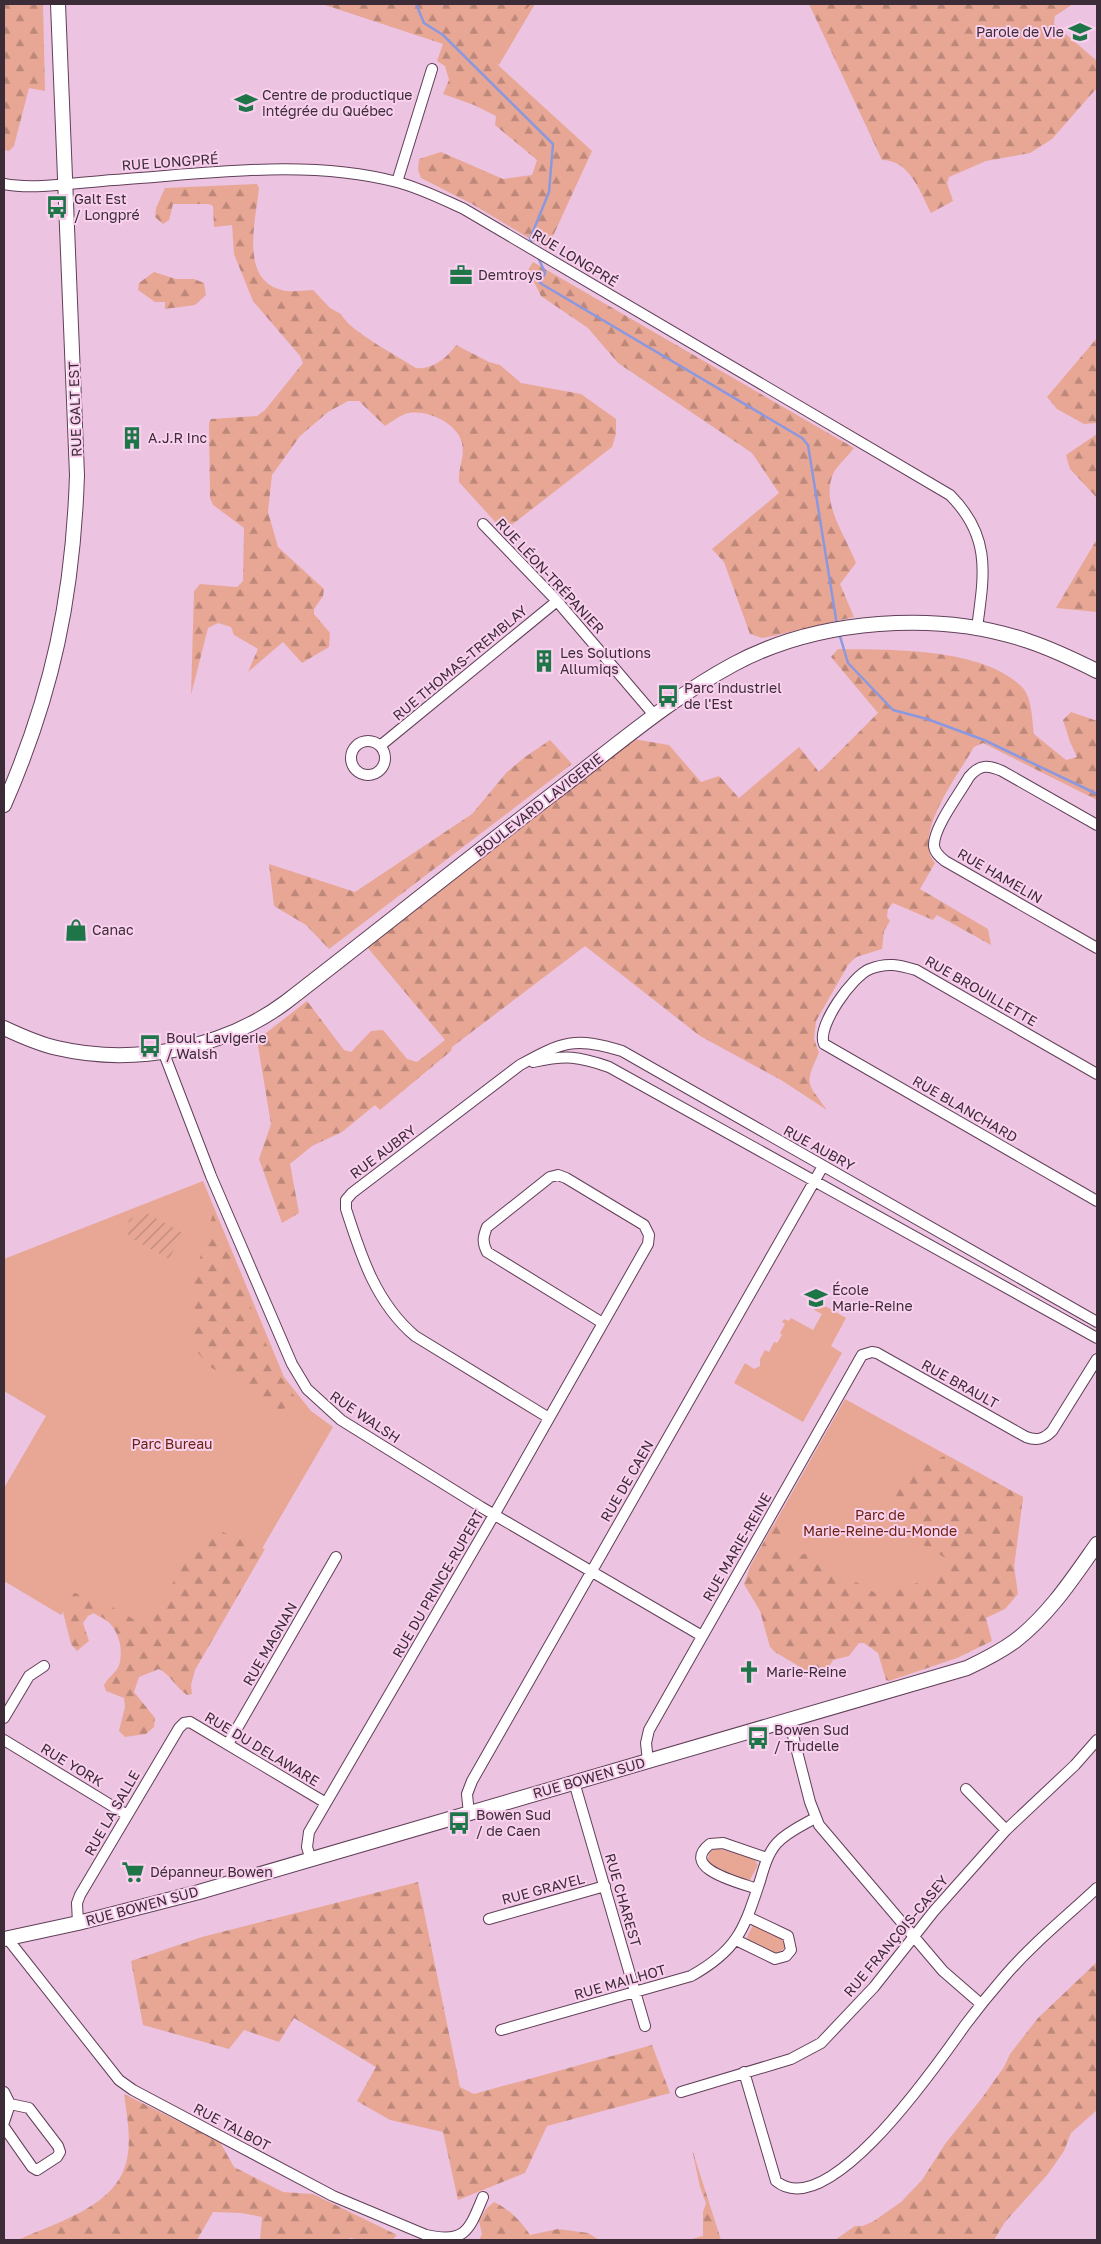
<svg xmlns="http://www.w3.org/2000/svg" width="1101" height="2244" viewBox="0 0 1101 2244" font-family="'Golos Text',sans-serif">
	<defs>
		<pattern id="forest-firs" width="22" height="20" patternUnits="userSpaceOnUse" patternTransform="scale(1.25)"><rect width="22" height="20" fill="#e8a795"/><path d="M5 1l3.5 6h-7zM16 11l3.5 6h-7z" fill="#bd887a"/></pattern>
		<pattern id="garden-furrows" width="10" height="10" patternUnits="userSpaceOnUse" patternTransform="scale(1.25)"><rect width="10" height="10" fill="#e8a795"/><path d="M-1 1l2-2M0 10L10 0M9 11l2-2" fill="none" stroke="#bd887a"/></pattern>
	</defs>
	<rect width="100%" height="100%" fill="#ecc3e1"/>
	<!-- green -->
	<path fill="#e8a795" d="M406,4h129l-36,61z
		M203,1181l81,196 27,34 22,16 -142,243 -120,-70 -10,15 -57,-34v-93l42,-72 -42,-25v-132z
		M818,1302l28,16 -15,28 11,7 -39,69 -69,-39 11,-20 9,6 6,-3v-7l5,-9 4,2 5,-10 3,1 5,-8 -2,-2 5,-9 -3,-2 2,-3 5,2 2,-3 22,12 9,-16 -8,-4z
		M845,1399l178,98 -9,69 -226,94 -38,-93z
		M716,1848l38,11 4,6 -8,15 -3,1 -30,-12 -9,-8c0,-7 2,-10 8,-13z
		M753,1925c11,5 33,9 31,23 -10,12 -26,-2 -36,-8l-1,-3z"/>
	<!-- forest -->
	<path fill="url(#forest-firs)" d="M4,4h39l2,87 -16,-3 -15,58 -5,5 -5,-1z
		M322,4h209l-44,51 105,96 -45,98 -75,-45 -51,-26 -3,-8 1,-11 22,-7 62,27 29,-4 5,-15 -42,-35 1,-9 -22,-11 -31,-11 6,-14 -4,-14 -8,-5 6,-17z
		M809,4h264l-18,12 -1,8 43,37v29h-2l-43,49 -22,14 -44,8 -37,16 -2,6 6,18 -22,12c-11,-21 -21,-53 -49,-53z
		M257,184l2,4c-3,31 -20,92 23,102 9,3 22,0 31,0l17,18 11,6c7,16 58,43 75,54 16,2 31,-10 40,-23l33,17 11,3 21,18 60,11 35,25v15l-4,13 -103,80 -11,-2 -39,-43c-1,-14 6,-25 3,-39 -5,-21 -38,-35 -57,-29 -7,3 -14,8 -20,12l-26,-25h-11l-20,11 -28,24 -28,39 -4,37 10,35 46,42 -1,7 -9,13v5l16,19 -1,14 -27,16 -19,-21 -35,30 10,-23 -24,-14 -3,-8 -13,-4 -10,5 -17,67 3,-104 6,-7 37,3 6,-6 1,-53 -31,-23 -3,-7 -1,-75 2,-4 46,-3 8,-6 38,-47 -3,-7 -47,-55 -19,-47 -2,-29 -18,2 -1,-21 -4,-2h-36l-4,16 -6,4 -8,-7 1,-9 9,-20z
		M533,262l321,186c-6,8 -15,16 -20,24 -15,30 12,64 22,91l-16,21 14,33 -81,19 -11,2 -12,-4 -26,-72 -12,-13 67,-56 -27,-40 -134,-90 -30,-35 -47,-32 -13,-26z
		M154,272l22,7h18l10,4 2,12 -11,10 -30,4v-7h-10l-17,-12 1,-7z
		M1097,338v85l-13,1 -27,-15 -10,-12z
		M1097,434v64l-27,-29 -4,-14z
		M1097,539v73l-41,-4z
		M838,649c53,1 143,-2 184,38 10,10 10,33 12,47l32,26 11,-3 -7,-15 -7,-22 8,-8 26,9v79l-114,-57 -9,4c-15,27 -63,88 -39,116l-15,26 68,40 3,16 -54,-30 -4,5 -40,-17 -5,6 -1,8 3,4 -6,10 -2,18 -26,8 -8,8 -32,56 -2,18 5,14c-15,32 -12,29 8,57l-46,-30 -81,-44 -115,-90 -133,101 -1,4 -71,59 -5,-5 -33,27 -30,14 -22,18 9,49 -17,10 -23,-64 12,-35 -14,-84 50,-39 37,49 7,2 20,-21 12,-1 24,29 10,3 28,-22 -78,-93 266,-208 36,6 32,37 18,-6 20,22 60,-51 20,25 59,-59 -47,-56z
		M550,740l22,24 -243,185 -23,-24 -32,-19 -5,-42 86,28 117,-78 35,-42 18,-15z
		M213,1214l65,159 19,27 -16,11 -72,-45 -15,-18 -3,-9 -1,-18 3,-39z
		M944,1456h3l76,41 -9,69 4,28 -13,15 -19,9 6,23 -35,17 -68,23 -3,-1 -8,-27 -14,-10h-5l-10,13 -16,4 -9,15 -7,2 -42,-25 -5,-5 -10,-36 -16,-27 6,-17 22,-40 5,-3 11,3 3,4 -1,7 -8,14 2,4 8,3 14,-6 71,41 8,1 52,-20 10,-12v-4l-37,-22 -6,-6 -9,-42 4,-10z
		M218,1530l47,19 -70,121 -4,15 1,9 -5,1c-11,-7 -16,-20 -28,-26l-20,8 -5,15 21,26 -1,9 -8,7 -21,3 -6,-6 6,-24 -1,-9 -18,-7 -2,-6c4,-8 14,-13 16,-23 4,-21 -6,-42 -26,-49l-6,3 -5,7 6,18 -12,10 -6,-7 -8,-32 11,-19 21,4 52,30 54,-92 6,-4z
		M418,1882l42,205 14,7 178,-49 18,48 -123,33 -22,47 -67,27 -15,-68 -53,-12 -33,-19 19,-34 -82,-49 -15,24 -35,-12 -15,19 -86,-24 -12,-64 71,-24z
		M1097,1962v148l-26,23 -7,18 -16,23 -43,48 -11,18h-159l20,-14h8l11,-5 27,-19 21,-22 23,-36 37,-46 22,-31 6,-13 28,-36z
		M124,2094l96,48 14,25 49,25 30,2 84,41 -5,5h-30l-12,-2 -1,2h-89l2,-23 -21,-4 -28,-1 -16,28h-179c37,-17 97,-33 108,-77 6,-22 1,-47 -2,-69z
		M692,2149l29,91h-33l15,-4v-24l3,-9 -6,-16z
		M494,2202c16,8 26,18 36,33l28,-6 30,4 11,7h-120l3,-6 -3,-13 7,-12z"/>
	<!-- garden -->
	<path fill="url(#garden-furrows)" d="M146,1213l37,20 -14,26 -40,-22 -4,-9 5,-9z"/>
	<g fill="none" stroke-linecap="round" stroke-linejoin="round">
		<!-- stream -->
		<path stroke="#8b98df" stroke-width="2.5" d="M416,4l8,19 19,12 110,109 -4,48 -19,47 3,6
			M538,257l7,16 -5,10 262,155 6,7 29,180
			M839,633l9,30 45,47 34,9 57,21 113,54"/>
		<defs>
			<path id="street" d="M397,182l35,-113
				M4,184c31,6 77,-2 110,-4 92,-6 192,-22 283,2 23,6 45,17 67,27l486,286c42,42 34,80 27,133
				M483,524l74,77 98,115
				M351 758a17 17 0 1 1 34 0a17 17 0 1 1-34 0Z
				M380,746l177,-145
				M1097,825l-95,-54c-14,-6 -22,-7 -33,6 -9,16 -36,51 -35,69 1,7 6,11 11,15l152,87
				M163,1051l48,125 81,188 15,25 34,31 140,87 221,129
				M533,1062c33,-7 45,-6 76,5l488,271
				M1097,1074l-181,-104c-17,-5 -29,-8 -46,-1 -17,6 -54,58 -46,75l273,157
				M549,1418l-134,-82c-39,-33 -54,-80 -69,-127v-9l6,-7 168,-128c42,-23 55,-29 102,-14l475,271
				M4,1718l25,-42 15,-10
				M789,1720l21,82 9,23 124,146 38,33
				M4,1740l123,75
				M228,1744l108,-187
				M648,1761l-2,-18 3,-13 213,-375 10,-3 5,1 149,84c11,4 18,2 26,-6l45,-72
				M574,1782l71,244
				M966,1789l40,41
				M469,1814l-2,-20 5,-13 351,-615
				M311,1860l-4,-13 2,-15 185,-317 154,-271 1,-9 -5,-10 -78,-47 -8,-3 -8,2 -63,50c-4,10 -5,15 0,25l114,70
				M757,1889c-15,-6 -79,-20 -47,-45l13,-1 44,15
				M489,1919l116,-33
				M78,1923l-1,-20 3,-8 99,-167 5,-5 6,-1 136,81
				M7,1938l112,142 14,10 200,106 93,39c40,9 43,-5 57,-38
				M736,1940l39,19 11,-3 5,-6 -3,-14 -40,-19
				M501,2030l190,-54c47,-26 53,-47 69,-95 4,-14 8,-28 17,-38 10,-11 26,-18 38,-25
				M744,2072l32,109c53,44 164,-121 190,-157 12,-16 25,-32 38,-47 28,-33 62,-60 93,-89
				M4,2092l6,12 -6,18
				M681,2092l110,-33 30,-16 53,-56 60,-76 72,-81 69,-65 22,-25
				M4,2127l28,40 5,3 20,-13 3,-5 -2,-6 -29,-38 -19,-4"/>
			<path id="secondary" d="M4,805c49,-112 69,-209 73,-330l-19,-471
				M4,1028c17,8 35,16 53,20 77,18 166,1 229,-46 89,-69 178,-140 268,-209 58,-44 115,-94 180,-129 84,-45 204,-54 294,-23 24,8 47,19 69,30
				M4,1939l74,-16 121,-31 768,-224c17,-8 33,-16 48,-27 34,-26 58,-63 82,-97"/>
		</defs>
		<!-- street casing -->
		<use href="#street" stroke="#613f58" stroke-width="12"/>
		<!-- secondary casing -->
		<use href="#secondary" stroke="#613f58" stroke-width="16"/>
		<!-- street -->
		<use href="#street" stroke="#fff" stroke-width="10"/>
		<!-- secondary -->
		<use href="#secondary" stroke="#fff" stroke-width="14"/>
	</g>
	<!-- icons -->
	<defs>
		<symbol id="school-bare" viewBox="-9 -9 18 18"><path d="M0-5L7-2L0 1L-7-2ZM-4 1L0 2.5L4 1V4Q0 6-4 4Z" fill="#1e7548" stroke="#f9d0ee" stroke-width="2.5" paint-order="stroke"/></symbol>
		<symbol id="bus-bare" viewBox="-9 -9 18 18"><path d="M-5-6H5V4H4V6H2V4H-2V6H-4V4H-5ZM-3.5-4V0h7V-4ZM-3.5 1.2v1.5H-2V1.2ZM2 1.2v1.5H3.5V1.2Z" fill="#1e7548" stroke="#f9d0ee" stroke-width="2.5" paint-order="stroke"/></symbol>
		<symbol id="office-bare" viewBox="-9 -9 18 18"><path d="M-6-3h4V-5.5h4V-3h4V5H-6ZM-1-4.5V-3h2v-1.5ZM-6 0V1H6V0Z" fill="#1e7548" stroke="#f9d0ee" stroke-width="2.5" paint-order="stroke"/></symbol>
		<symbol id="building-bare" viewBox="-9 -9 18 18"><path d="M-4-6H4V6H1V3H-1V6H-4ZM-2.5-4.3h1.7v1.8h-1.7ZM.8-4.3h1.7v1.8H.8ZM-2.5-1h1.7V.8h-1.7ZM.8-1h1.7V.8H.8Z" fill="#1e7548" stroke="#f9d0ee" stroke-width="2.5" paint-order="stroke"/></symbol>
		<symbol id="shop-bare" viewBox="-9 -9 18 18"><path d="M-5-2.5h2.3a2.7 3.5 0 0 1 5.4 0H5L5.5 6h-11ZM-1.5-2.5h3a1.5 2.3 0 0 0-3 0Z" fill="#1e7548" stroke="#f9d0ee" stroke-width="2.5" paint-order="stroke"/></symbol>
		<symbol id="church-bare" viewBox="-9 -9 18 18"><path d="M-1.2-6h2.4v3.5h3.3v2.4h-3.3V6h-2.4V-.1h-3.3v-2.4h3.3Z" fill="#1e7548" stroke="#f9d0ee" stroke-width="2.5" paint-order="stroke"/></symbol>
		<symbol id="supermarket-bare" viewBox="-9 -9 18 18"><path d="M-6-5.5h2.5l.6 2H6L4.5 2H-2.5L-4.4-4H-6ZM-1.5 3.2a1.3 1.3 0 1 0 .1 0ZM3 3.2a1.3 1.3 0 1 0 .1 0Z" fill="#1e7548" stroke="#f9d0ee" stroke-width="2.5" paint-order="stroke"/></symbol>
	</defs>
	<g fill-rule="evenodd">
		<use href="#school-bare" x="1064" y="16" width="32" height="32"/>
		<use href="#school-bare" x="230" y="87" width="32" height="32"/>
		<use href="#bus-bare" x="41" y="191" width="32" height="32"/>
		<use href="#office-bare" x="445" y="259" width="32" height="32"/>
		<use href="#building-bare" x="116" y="422" width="32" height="32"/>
		<use href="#building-bare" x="528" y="645" width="32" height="32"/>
		<use href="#bus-bare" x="652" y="680" width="32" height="32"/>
		<use href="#shop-bare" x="60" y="914" width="32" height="32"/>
		<use href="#bus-bare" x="134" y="1030" width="32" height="32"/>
		<use href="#school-bare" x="800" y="1282" width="32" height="32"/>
		<use href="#church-bare" x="733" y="1656" width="32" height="32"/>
		<use href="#bus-bare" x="742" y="1722" width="32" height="32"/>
		<use href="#bus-bare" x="443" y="1807" width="32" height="32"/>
		<use href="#supermarket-bare" x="117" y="1856" width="32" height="32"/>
	</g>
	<g text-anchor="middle" stroke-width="4" stroke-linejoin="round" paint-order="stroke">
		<!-- poi labels -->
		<g font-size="14" fill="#3c2c37" stroke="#f9d0ee" text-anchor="start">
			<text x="1064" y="37" text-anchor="end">Parole de Vie</text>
			<text x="262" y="100">Centre de productique<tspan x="262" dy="16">intégrée du Québec</tspan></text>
			<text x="74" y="204">Galt Est<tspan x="74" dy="16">/ Longpré</tspan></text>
			<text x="478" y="280">Demtroys</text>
			<text x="148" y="443">A.J.R Inc</text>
			<text x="560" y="658">Les Solutions<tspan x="560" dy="16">Allumiqs</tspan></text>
			<text x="684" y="693">Parc industriel<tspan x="684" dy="16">de l'Est</tspan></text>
			<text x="92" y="935">Canac</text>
			<text x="166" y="1043">Boul. Lavigerie<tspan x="166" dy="16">/ Walsh</tspan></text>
			<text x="832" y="1295">École<tspan x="832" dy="16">Marie-Reine</tspan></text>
			<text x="766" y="1677">Marie-Reine</text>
			<text x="774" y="1735">Bowen Sud<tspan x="774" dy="16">/ Trudelle</tspan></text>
			<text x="476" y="1820">Bowen Sud<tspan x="476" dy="16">/ de Caen</tspan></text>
			<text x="150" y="1877">Dépanneur Bowen</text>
		</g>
		<!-- street labels -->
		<g font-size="14" fill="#3c2c37" stroke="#f9d0ee">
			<text transform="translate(170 162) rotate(-4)" y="5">RUE LONGPRÉ</text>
			<text transform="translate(575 258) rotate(31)" y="5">RUE LONGPRÉ</text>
			<text transform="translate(75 409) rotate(-92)" y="5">RUE GALT EST</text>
			<text transform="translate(550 576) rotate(47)" y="5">RUE LÉON-TRÉPANIER</text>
			<text transform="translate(460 663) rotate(-40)" y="5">RUE THOMAS-TREMBLAY</text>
			<text transform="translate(539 805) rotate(-38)" y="5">BOULEVARD LAVIGERIE</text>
			<text transform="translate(1000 876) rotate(30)" y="5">RUE HAMELIN</text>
			<text transform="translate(981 991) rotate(30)" y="5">RUE BROUILLETTE</text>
			<text transform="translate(965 1109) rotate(30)" y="5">RUE BLANCHARD</text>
			<text transform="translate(819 1148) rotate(29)" y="5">RUE AUBRY</text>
			<text transform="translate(383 1152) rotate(-37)" y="5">RUE AUBRY</text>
			<text transform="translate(960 1384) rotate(29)" y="5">RUE BRAULT</text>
			<text transform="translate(365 1417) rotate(34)" y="5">RUE WALSH</text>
			<text transform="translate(627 1481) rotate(-60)" y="5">RUE DE CAEN</text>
			<text transform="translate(737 1547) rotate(-60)" y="5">RUE MARIE-REINE</text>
			<text transform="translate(438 1584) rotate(-60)" y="5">RUE DU PRINCE-RUPERT</text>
			<text transform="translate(270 1644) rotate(-60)" y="5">RUE MAGNAN</text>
			<text transform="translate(262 1749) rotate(31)" y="5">RUE DU DELAWARE</text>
			<text transform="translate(72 1765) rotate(31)" y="5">RUE YORK</text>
			<text transform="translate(589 1778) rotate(-16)" y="5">RUE BOWEN SUD</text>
			<text transform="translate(112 1813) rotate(-60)" y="5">RUE LA SALLE</text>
			<text transform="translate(543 1889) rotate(-15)" y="5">RUE GRAVEL</text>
			<text transform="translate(623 1900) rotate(74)" y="5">RUE CHAREST</text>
			<text transform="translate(142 1906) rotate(-15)" y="5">RUE BOWEN SUD</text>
			<text transform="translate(896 1936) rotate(-50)" y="5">RUE FRANÇOIS-CASEY</text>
			<text transform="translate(620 1982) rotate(-16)" y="5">RUE MAILHOT</text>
			<text transform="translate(232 2127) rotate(28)" y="5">RUE TALBOT</text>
		</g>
		<!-- park labels -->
		<g font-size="14" fill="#6b220e" stroke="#f9d0ee">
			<text x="172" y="1449">Parc Bureau</text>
			<text x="880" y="1520">Parc de<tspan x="880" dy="16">Marie-Reine-du-Monde</tspan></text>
		</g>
	</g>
	<!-- border -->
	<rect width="1101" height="2244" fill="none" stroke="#3c2c37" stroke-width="10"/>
</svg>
